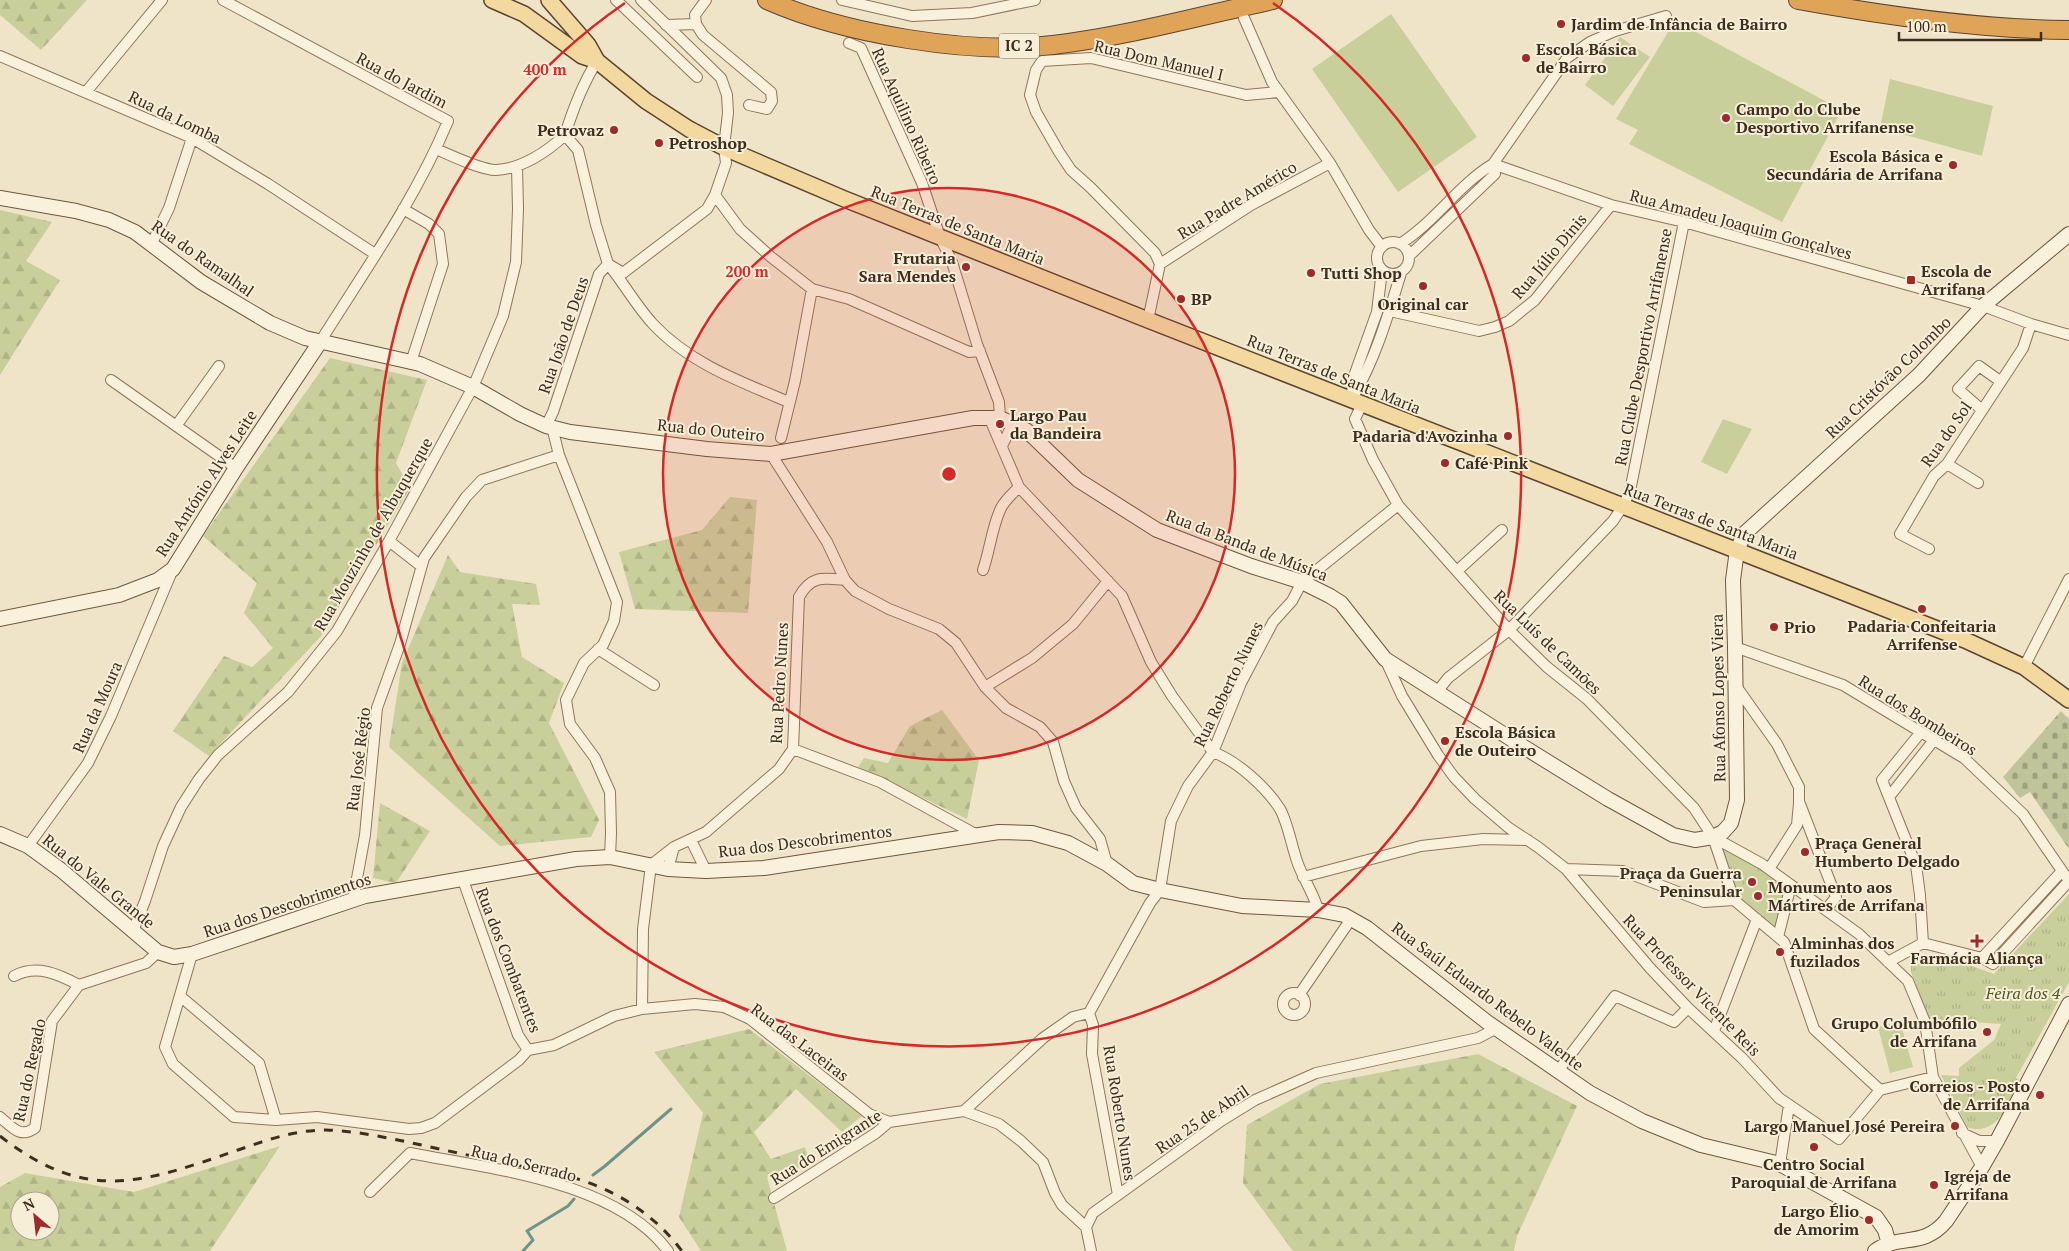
<svg xmlns="http://www.w3.org/2000/svg" width="2069" height="1251" viewBox="0 0 2069 1251" font-family="'PT Serif',serif">
	<defs>
		<pattern id="forest-firs" width="22" height="20" patternUnits="userSpaceOnUse" patternTransform="scale(1.25)"><rect width="22" height="20" fill="#c9cf9b"/><path d="M5 1l3.5 6h-7zM16 11l3.5 6h-7z" fill="#aeb285"/></pattern>
		<pattern id="cemetery-stones" width="16" height="16" patternUnits="userSpaceOnUse" patternTransform="scale(1.25)"><rect width="16" height="16" fill="#bfc49a"/><path d="M2 7V4a2 2 0 0 1 4 0v3zM10 15v-3a2 2 0 0 1 4 0v3z" fill="#9ca07d"/></pattern>
		<pattern id="park-tufts" width="24" height="20" patternUnits="userSpaceOnUse" patternTransform="scale(1.25)"><rect width="24" height="20" fill="#c9cf9b"/><path d="M3 7l-1-3M5 7V3M7 7l1-3M15 17l-1-3M17 17v-4M19 17l1-3" fill="none" stroke="#aeb285"/></pattern>
	</defs>
	<rect width="100%" height="100%" fill="#f0e4c8"/>
	<!-- forest -->
	<path fill="url(#forest-firs)" fill-rule="evenodd" d="M0,0h87l-46,50 -41,-35z
		M0,210l52,12 -26,39 34,19 -60,95z
		M330,358l97,22 -31,83 14,25 -88,147 -113,121 -36,-25 51,-75 28,11 21,-19 -29,-35 13,-30 -54,-47z
		M730,497l27,3 -9,113 -113,-4 -16,-57 83,-22z
		M448,555l12,17 76,12 4,21 -28,-1 10,53 42,26 -15,40 50,97 -8,17 -91,9 -111,-99 13,-84z
		M942,710l37,50 -12,59 -109,-52 6,-9 24,5 22,-37z
		M380,803l50,28 -34,52 -23,-5z
		M749,1029l113,87 -20,16 -46,-43 -42,43 17,27 34,-12 5,17 -43,13 20,74h-86l-22,-34 24,-104 -49,-61z
		M1478,1054l99,52 -60,130 -3,15h-221l-50,-68 4,-58 73,-41z
		M280,1146l-70,105h-210v-64l25,-14 109,19zM20,1201h30v30h-30z"/>
	<!-- cemetery -->
	<path fill="url(#cemetery-stones)" d="M2061,711l8,8v130l-39,-57 -10,6 -17,-21z"/>
	<!-- park -->
	<path fill="url(#park-tufts)" d="M1718,844l39,20 32,23 -12,46 -41,-36z
		M2069,894v88l-53,96 6,4c-12,20 -26,56 -55,45l-26,-52 18,1v-8l35,-28 7,-16 -73,-5 -17,-47v-17l36,2 47,17z"/>
	<!-- pitch -->
	<path fill="#c9cf9b" d="M1391,14l86,123 -79,55 -86,-123z
		M1681,24l161,86 -60,112 -153,-78 9,-14 -22,-11 52,-87z
		M1620,37l30,20 -37,49 -28,-21z
		M1890,79l103,27 -11,50 -102,-28z
		M1723,419l29,10 -25,45 -26,-12z
		M1900,1021l13,46 -23,6 -12,-46z"/>
	<g fill="none" stroke-linecap="round" stroke-linejoin="round">
		<!-- stream -->
		<path stroke="#6f938a" stroke-width="3" d="M593,1175l12,-9 66,-57
			M523,1251l10,-11 -6,-9 41,-25 6,-7"/>
		<defs>
			<path id="street" d="M223,0l225,121c-33,79 -83,149 -128,221
				M616,0l81,77
				M706,0l-11,15 1,9 7,11 68,57 1,9 -5,8 -18,-4
				M842,0l70,16 60,-3 63,-13
				M1244,18l28,64 58,81 39,67 13,17
				M666,25l30,-1
				M849,43l12,5 61,135 18,54 12,25 25,82 22,58 1,16
				M0,56l192,82 76,46 107,70
				M86,92l76,-92
				M436,149c14,6 45,21 60,21 25,-1 51,-18 69,-35
				M1493,164l118,41 73,17 299,84 48,18 38,11
				M715,195l25,34 31,28 41,32 37,10 120,53 11,-1
				M403,209l26,15 10,10 4,30 -32,98
				M1377 258a16 16 0 1 1 32 0a16 16 0 1 1-32 0Z
				M152,243l17,-35 23,-70
				M1400,244c35,-22 58,-59 93,-80l74,-106 23,-16 25,-11 51,-15
				M1409,256l86,-82 -2,-10
				M608,264l15,9 84,-64 8,-14 11,-32 -2,-16 4,-34 -1,-18 -6,-17 -80,-78
				M1160,264l91,-59 79,-42
				M612,269c14,18 26,39 41,55 36,39 88,58 136,78
				M1390,311l89,20 16,-4 14,-6 26,-21 76,-95
				M1148,320l12,-56 -5,-11 -65,-66 -19,-17 -12,-18 -23,-40 -6,-17 6,-25 6,-9 49,-3 155,37 33,-3
				M111,380l125,88
				M1352,397l1,-18 24,-67 5,-42
				M1352,399c23,-39 36,-83 49,-126
				M1362,404l-7,15 18,41 25,45 111,125 38,37 40,32 107,109 19,29 21,63 50,42 30,87 66,61
				M1982,410l-24,-21 21,-23 21,15
				M989,417l30,70 103,109 29,66 21,34 41,56
				M176,426l43,-60
				M546,426l7,-14 46,-138 9,-10 -12,-39 -18,-75 -13,-15c8,-26 17,-50 32,-74
				M552,427l7,28 58,147 -3,19 -11,24 -19,18 -18,37 4,24 25,34 15,34 1,41 -1,24
				M781,438l14,-57 17,-92
				M1002,446l11,-23
				M771,454l56,88 18,38 10,11 34,18 50,20 17,14 29,44 21,21 34,19 13,15 11,39 12,27 24,31 7,25
				M1947,464l31,19
				M389,541l32,25
				M1929,549l-29,-15 34,-58 13,-12 76,-116 8,-24
				M983,570c7,-20 9,-44 18,-62 4,-8 12,-15 18,-21
				M1457,571l45,-41
				M1735,647l108,38 121,73 59,56 46,67
				M598,649l56,36
				M1385,659l17,37 36,59 16,22 21,22 34,29 29,19 28,22 84,99 38,40 54,50 37,40 60,41 41,-49
				M2024,667l45,-88
				M1736,686l41,58 22,43v16l-2,22 -28,44
				M985,687l47,-29 41,-34 35,-43
				M1437,692l11,-14 61,-48 104,-109 10,-15 7,-15 54,-269
				M1921,732l-39,48 34,85 4,30 3,48
				M793,749l87,33 97,53
				M1213,752c24,9 53,35 67,57 8,14 12,39 18,55 6,16 16,30 20,46
				M1889,797l45,-57
				M1800,804l36,93 -8,10
				M1713,837l49,27 97,70 49,47 17,41 8,55 49,90
				M691,840l15,31
				M28,846l60,-83 23,-47 62,-147
				M668,869l6,-22 32,-15 73,-63 14,-20 6,-152c12,-22 24,-19 46,-17
				M1566,869l57,2 81,31 30,-2
				M1303,877l118,-31 62,-7 45,1
				M463,880l55,155 10,15
				M353,900l12,-65 12,-127 23,-64 24,-86 42,-61 16,-17 77,-25
				M133,931l12,-30 18,-55 18,-39 18,-28 19,-24 70,-63 49,-61 52,-90 84,-154 30,-71 13,-54 2,-53 -1,-43
				M1778,937l13,-52
				M192,954l-27,93 8,17 61,53 42,3 41,-3 92,12 12,-1 14,-5 84,-63 9,-10 26,-5 60,-29 28,-7 53,-5 29,3 26,12 119,95 20,8
				M1982,958l80,-87
				M1888,962l35,-19 59,15 11,6 76,-83
				M14,976c23,-12 44,-2 65,9
				M1283 1004a11 11 0 1 1 22 0a11 11 0 1 1-22 0Z
				M1299,995l52,-76
				M180,996l79,67 17,57
				M642,1009l1,-80 8,-64 23,-18
				M1714,1031l43,-112
				M1558,1071l57,-75 59,26 14,-14
				M1880,1090l53,-13
				M964,1111l79,-73 30,-21 16,-4
				M0,1117c12,10 20,22 35,11l17,-107 27,-36 67,-22 12,-11
				M1962,1133l17,8h18
				M1780,1164l9,-59
				M370,1192l40,-39c81,16 206,28 258,98
				M1118,1195l-26,-141 1,-29 -4,-12 61,-110 10,-13 11,-69 17,-35 25,-34 28,-69 32,-61 19,-21 10,-19 96,-77
				M774,1198l102,-65 13,-11 75,-11 35,13 22,17 22,21 12,31 7,12 24,22 5,24
				M1086,1227l7,-14 128,-92 34,-21 61,-27 162,-35 19,-10"/>
			<path id="secondary" d="M0,198l76,13 33,9 26,12 66,50 69,41 35,15 115,26 53,23 47,27 26,12 24,6 137,17 64,5 202,-36h27l26,12 52,50 79,50 94,36 51,16 28,14 11,7 44,56 142,90 81,50 65,36 22,5 18,-3 10,-5 8,-9 6,-23 -2,-153 -2,-67 4,-30 8,-17 174,-158 64,-69 86,-72
				M0,619l119,-24 39,-15 15,-11 63,-101 84,-126
				M0,834l28,12 33,24 97,82 16,5 18,-3 173,-58 211,-37 34,-2 58,12 38,2 58,-3 235,-36 33,1 36,10 39,21 26,19 27,7 82,16 76,4 26,5 23,13 120,94 103,71 52,28 59,24 79,19 96,53 9,13 4,14
				M1875,1251c26,-18 47,-2 71,-30l36,-54 15,-26 72,-137"/>
			<path id="primary" d="M492,0l32,14 58,42 15,5 49,40 43,28 38,20 115,49 306,122 817,320 59,27 45,33
				M549,0l39,45 9,16"/>
			<path id="highway" d="M767,0c77,34 203,55 286,45 75,-9 147,-29 220,-45
				M1798,0c89,16 180,29 271,30"/>
		</defs>
		<!-- street casing -->
		<use href="#street" stroke="#8d765c" stroke-width="12"/>
		<!-- secondary casing -->
		<use href="#secondary" stroke="#6f573f" stroke-width="16"/>
		<!-- primary casing -->
		<use href="#primary" stroke="#5b4430" stroke-width="18"/>
		<!-- highway casing -->
		<use href="#highway" stroke="#5b4430" stroke-width="20"/>
		<!-- street -->
		<use href="#street" stroke="#faf1dc" stroke-width="10"/>
		<!-- secondary -->
		<use href="#secondary" stroke="#faf1dc" stroke-width="14"/>
		<!-- primary -->
		<use href="#primary" stroke="#f3d9a0" stroke-width="15"/>
		<!-- highway -->
		<use href="#highway" stroke="#e0a458" stroke-width="18"/>
		<!-- rail -->
		<path stroke="#3d2e20" stroke-width="3" stroke-dasharray="9 9" stroke-linecap="butt" d="M0,1136c87,68 142,47 238,14 29,-10 56,-20 88,-20 33,1 67,9 100,16 45,10 89,19 134,28 49,12 91,36 122,77"/>
	</g>
	<!-- distance rings -->
	<circle cx="949" cy="474" r="286" fill="#d62828" fill-opacity=".12"/>
	<g fill="none" stroke="#d62828" stroke-width="2.5">
		<circle cx="949" cy="474" r="286"/>
		<path d="M1273 3A572 572 0 1 1 625 3"/>
	</g>
	<!-- markers -->
	<g fill="#9e2a2b" stroke="#f7eed8" stroke-width="2">
		<circle cx="1561" cy="24" r="5"/>
		<circle cx="1526" cy="58" r="5"/>
		<circle cx="1726" cy="118" r="5"/>
		<circle cx="614" cy="130" r="5"/>
		<circle cx="659" cy="143" r="5"/>
		<circle cx="1953" cy="165" r="5"/>
		<circle cx="966" cy="267" r="5"/>
		<circle cx="1311" cy="273" r="5"/>
		<rect x="1906" y="275" width="10" height="10" rx="2.5"/>
		<circle cx="1423" cy="286" r="5"/>
		<circle cx="1181" cy="299" r="5"/>
		<circle cx="1000" cy="424" r="5"/>
		<circle cx="1508" cy="436" r="5"/>
		<circle cx="1445" cy="463" r="5"/>
		<circle cx="1922" cy="609" r="5"/>
		<circle cx="1774" cy="627" r="5"/>
		<circle cx="1445" cy="741" r="5"/>
		<circle cx="1805" cy="852" r="5"/>
		<circle cx="1752" cy="882" r="5"/>
		<circle cx="1758" cy="896" r="5"/>
		<path d="M1974.5 933.5h5v5h5v5h-5v5h-5v-5h-5v-5h5z"/>
		<circle cx="1780" cy="952" r="5"/>
		<circle cx="1987" cy="1032" r="5"/>
		<circle cx="2040" cy="1095" r="5"/>
		<circle cx="1955" cy="1126" r="5"/>
		<circle cx="1814" cy="1147" r="5"/>
		<circle cx="1934" cy="1185" r="5"/>
		<circle cx="1869" cy="1220" r="5"/>
	</g>
	<g text-anchor="middle" stroke-width="4" stroke-linejoin="round" paint-order="stroke">
		<!-- shield labels -->
		<rect fill="#f7eed8" stroke="#756857" stroke-width="1" x="999" y="33.5" width="40" height="25" rx="4"/>
		<g font-size="15" font-weight="bold" fill="#3d2e20">
			<text x="1019" y="51">IC 2</text>
		</g>
		<!-- poi labels -->
		<g font-size="16" font-weight="bold" fill="#3d2e20" stroke="#f7eed8" text-anchor="start">
			<text x="1571" y="30">Jardim de Infância de Bairro</text>
			<text x="1536" y="55">Escola Básica<tspan x="1536" dy="18">de Bairro</tspan></text>
			<text x="1736" y="115">Campo do Clube<tspan x="1736" dy="18">Desportivo Arrifanense</tspan></text>
			<text x="604" y="136" text-anchor="end">Petrovaz</text>
			<text x="669" y="149">Petroshop</text>
			<text x="1943" y="162" text-anchor="end">Escola Básica e<tspan x="1943" dy="18">Secundária de Arrifana</tspan></text>
			<text x="956" y="264" text-anchor="end">Frutaria<tspan x="956" dy="18">Sara Mendes</tspan></text>
			<text x="1921" y="277">Escola de<tspan x="1921" dy="18">Arrifana</tspan></text>
			<text x="1321" y="279">Tutti Shop</text>
			<text x="1191" y="305">BP</text>
			<text x="1423" y="310" text-anchor="middle">Original car</text>
			<text x="1010" y="421">Largo Pau<tspan x="1010" dy="18">da Bandeira</tspan></text>
			<text x="1498" y="442" text-anchor="end">Padaria d'Avozinha</text>
			<text x="1455" y="469">Café Pink</text>
			<text x="1922" y="632" text-anchor="middle">Padaria Confeitaria<tspan x="1922" dy="18">Arrifense</tspan></text>
			<text x="1784" y="633">Prio</text>
			<text x="1455" y="738">Escola Básica<tspan x="1455" dy="18">de Outeiro</tspan></text>
			<text x="1815" y="849">Praça General<tspan x="1815" dy="18">Humberto Delgado</tspan></text>
			<text x="1742" y="879" text-anchor="end">Praça da Guerra<tspan x="1742" dy="18">Peninsular</tspan></text>
			<text x="1768" y="893">Monumento aos<tspan x="1768" dy="18">Mártires de Arrifana</tspan></text>
			<text x="1790" y="949">Alminhas dos<tspan x="1790" dy="18">fuzilados</tspan></text>
			<text x="1977" y="964" text-anchor="middle">Farmácia Aliança</text>
			<text x="1977" y="1029" text-anchor="end">Grupo Columbófilo<tspan x="1977" dy="18">de Arrifana</tspan></text>
			<text x="2030" y="1092" text-anchor="end">Correios - Posto<tspan x="2030" dy="18">de Arrifana</tspan></text>
			<text x="1945" y="1132" text-anchor="end">Largo Manuel José Pereira</text>
			<text x="1814" y="1170" text-anchor="middle">Centro Social<tspan x="1814" dy="18">Paroquial de Arrifana</tspan></text>
			<text x="1944" y="1182">Igreja de<tspan x="1944" dy="18">Arrifana</tspan></text>
			<text x="1859" y="1217" text-anchor="end">Largo Élio<tspan x="1859" dy="18">de Amorim</tspan></text>
		</g>
		<!-- street labels -->
		<g font-size="16" fill="#3d2e20" stroke="#f7eed8">
			<text transform="translate(1159 60) rotate(13)" y="6">Rua Dom Manuel I</text>
			<text transform="translate(402 80) rotate(28)" y="6">Rua do Jardim</text>
			<text transform="translate(907 116) rotate(66)" y="6">Rua Aquilino Ribeiro</text>
			<text transform="translate(175 117) rotate(26)" y="6">Rua da Lomba</text>
			<text transform="translate(1237 200) rotate(-31)" y="6">Rua Padre Américo</text>
			<text transform="translate(1741 224) rotate(15)" y="6">Rua Amadeu Joaquim Gonçalves</text>
			<text transform="translate(958 225) rotate(22)" y="6">Rua Terras de Santa Maria</text>
			<text transform="translate(1549 256) rotate(-50)" y="6">Rua Júlio Dinis</text>
			<text transform="translate(203 258) rotate(35)" y="6">Rua do Ramalhal</text>
			<text transform="translate(563 335) rotate(-71)" y="6">Rua João de Deus</text>
			<text transform="translate(1643 347) rotate(-79)" y="6">Rua Clube Desportivo Arrifanense</text>
			<text transform="translate(1334 374) rotate(22)" y="6">Rua Terras de Santa Maria</text>
			<text transform="translate(1888 377) rotate(-44)" y="6">Rua Cristóvão Colombo</text>
			<text transform="translate(711 430) rotate(6)" y="6">Rua do Outeiro</text>
			<text transform="translate(1946 434) rotate(-55)" y="6">Rua do Sol</text>
			<text transform="translate(206 483) rotate(-57)" y="6">Rua António Alves Leite</text>
			<text transform="translate(1711 521) rotate(21)" y="6">Rua Terras de Santa Maria</text>
			<text transform="translate(373 534) rotate(-60)" y="6">Rua Mouzinho de Albuquerque</text>
			<text transform="translate(1247 545) rotate(21)" y="6">Rua da Banda de Música</text>
			<text transform="translate(1548 642) rotate(44)" y="6">Rua Luís de Camões</text>
			<text transform="translate(779 683) rotate(-87)" y="6">Rua Pedro Nunes</text>
			<text transform="translate(1228 684) rotate(-64)" y="6">Rua Roberto Nunes</text>
			<text transform="translate(1718 698) rotate(-91)" y="6">Rua Afonso Lopes Viera</text>
			<text transform="translate(97 707) rotate(-66)" y="6">Rua da Moura</text>
			<text transform="translate(1918 715) rotate(32)" y="6">Rua dos Bombeiros</text>
			<text transform="translate(358 759) rotate(-83)" y="6">Rua José Régio</text>
			<text transform="translate(805 841) rotate(-7)" y="6">Rua dos Descobrimentos</text>
			<text transform="translate(99 881) rotate(39)" y="6">Rua do Vale Grande</text>
			<text transform="translate(287 905) rotate(-18)" y="6">Rua dos Descobrimentos</text>
			<text transform="translate(509 960) rotate(69)" y="6">Rua dos Combatentes</text>
			<text transform="translate(1692 985) rotate(46)" y="6">Rua Professor Vicente Reis</text>
			<text transform="translate(1488 996) rotate(37)" y="6">Rua Saúl Eduardo Rebelo Valente</text>
			<text transform="translate(800 1042) rotate(37)" y="6">Rua das Laceiras</text>
			<text transform="translate(29 1070) rotate(-78)" y="6">Rua do Regado</text>
			<text transform="translate(1120 1113) rotate(81)" y="6">Rua Roberto Nunes</text>
			<text transform="translate(1202 1119) rotate(-34)" y="6">Rua 25 de Abril</text>
			<text transform="translate(826 1147) rotate(-32)" y="6">Rua do Emigrante</text>
			<text transform="translate(524 1163) rotate(14)" y="6">Rua do Serrado</text>
		</g>
		<!-- park labels -->
		<g font-size="16" font-style="italic" fill="#4d5a26" stroke="#f7eed8">
			<text x="2023" y="999">Feira dos 4</text>
		</g>
	</g>
	<circle cx="949" cy="474" r="8" fill="#d62828" stroke="#f7eed8" stroke-width="2.5"/>
	<g font-size="15" text-anchor="middle" font-weight="bold" fill="#d62828" stroke="#f7eed8" stroke-width="4" stroke-linejoin="round" paint-order="stroke">
		<text x="545" y="75">400 m</text>
		<text x="747" y="277">200 m</text>
	</g>
	<!-- north arrow -->
	<g transform="translate(35 1216) rotate(332)"><circle r="24" fill="#f7eed8" stroke="#ada18e"/>
	<path d="M0-4L9 19L0 12L-9 19Z" fill="#9e2a2b"/>
	<text y="-8" font-size="14" font-weight="bold" text-anchor="middle" fill="#3d2e20">N</text>
	</g>
	<!-- scale -->
	<path d="M1899 32v8h142v-8" fill="none" stroke="#3d2e20" stroke-width="2.5"/>
	<text x="1906" y="32" font-size="15" fill="#3d2e20" stroke="#f7eed8" stroke-width="4" paint-order="stroke">100 m</text>
</svg>
